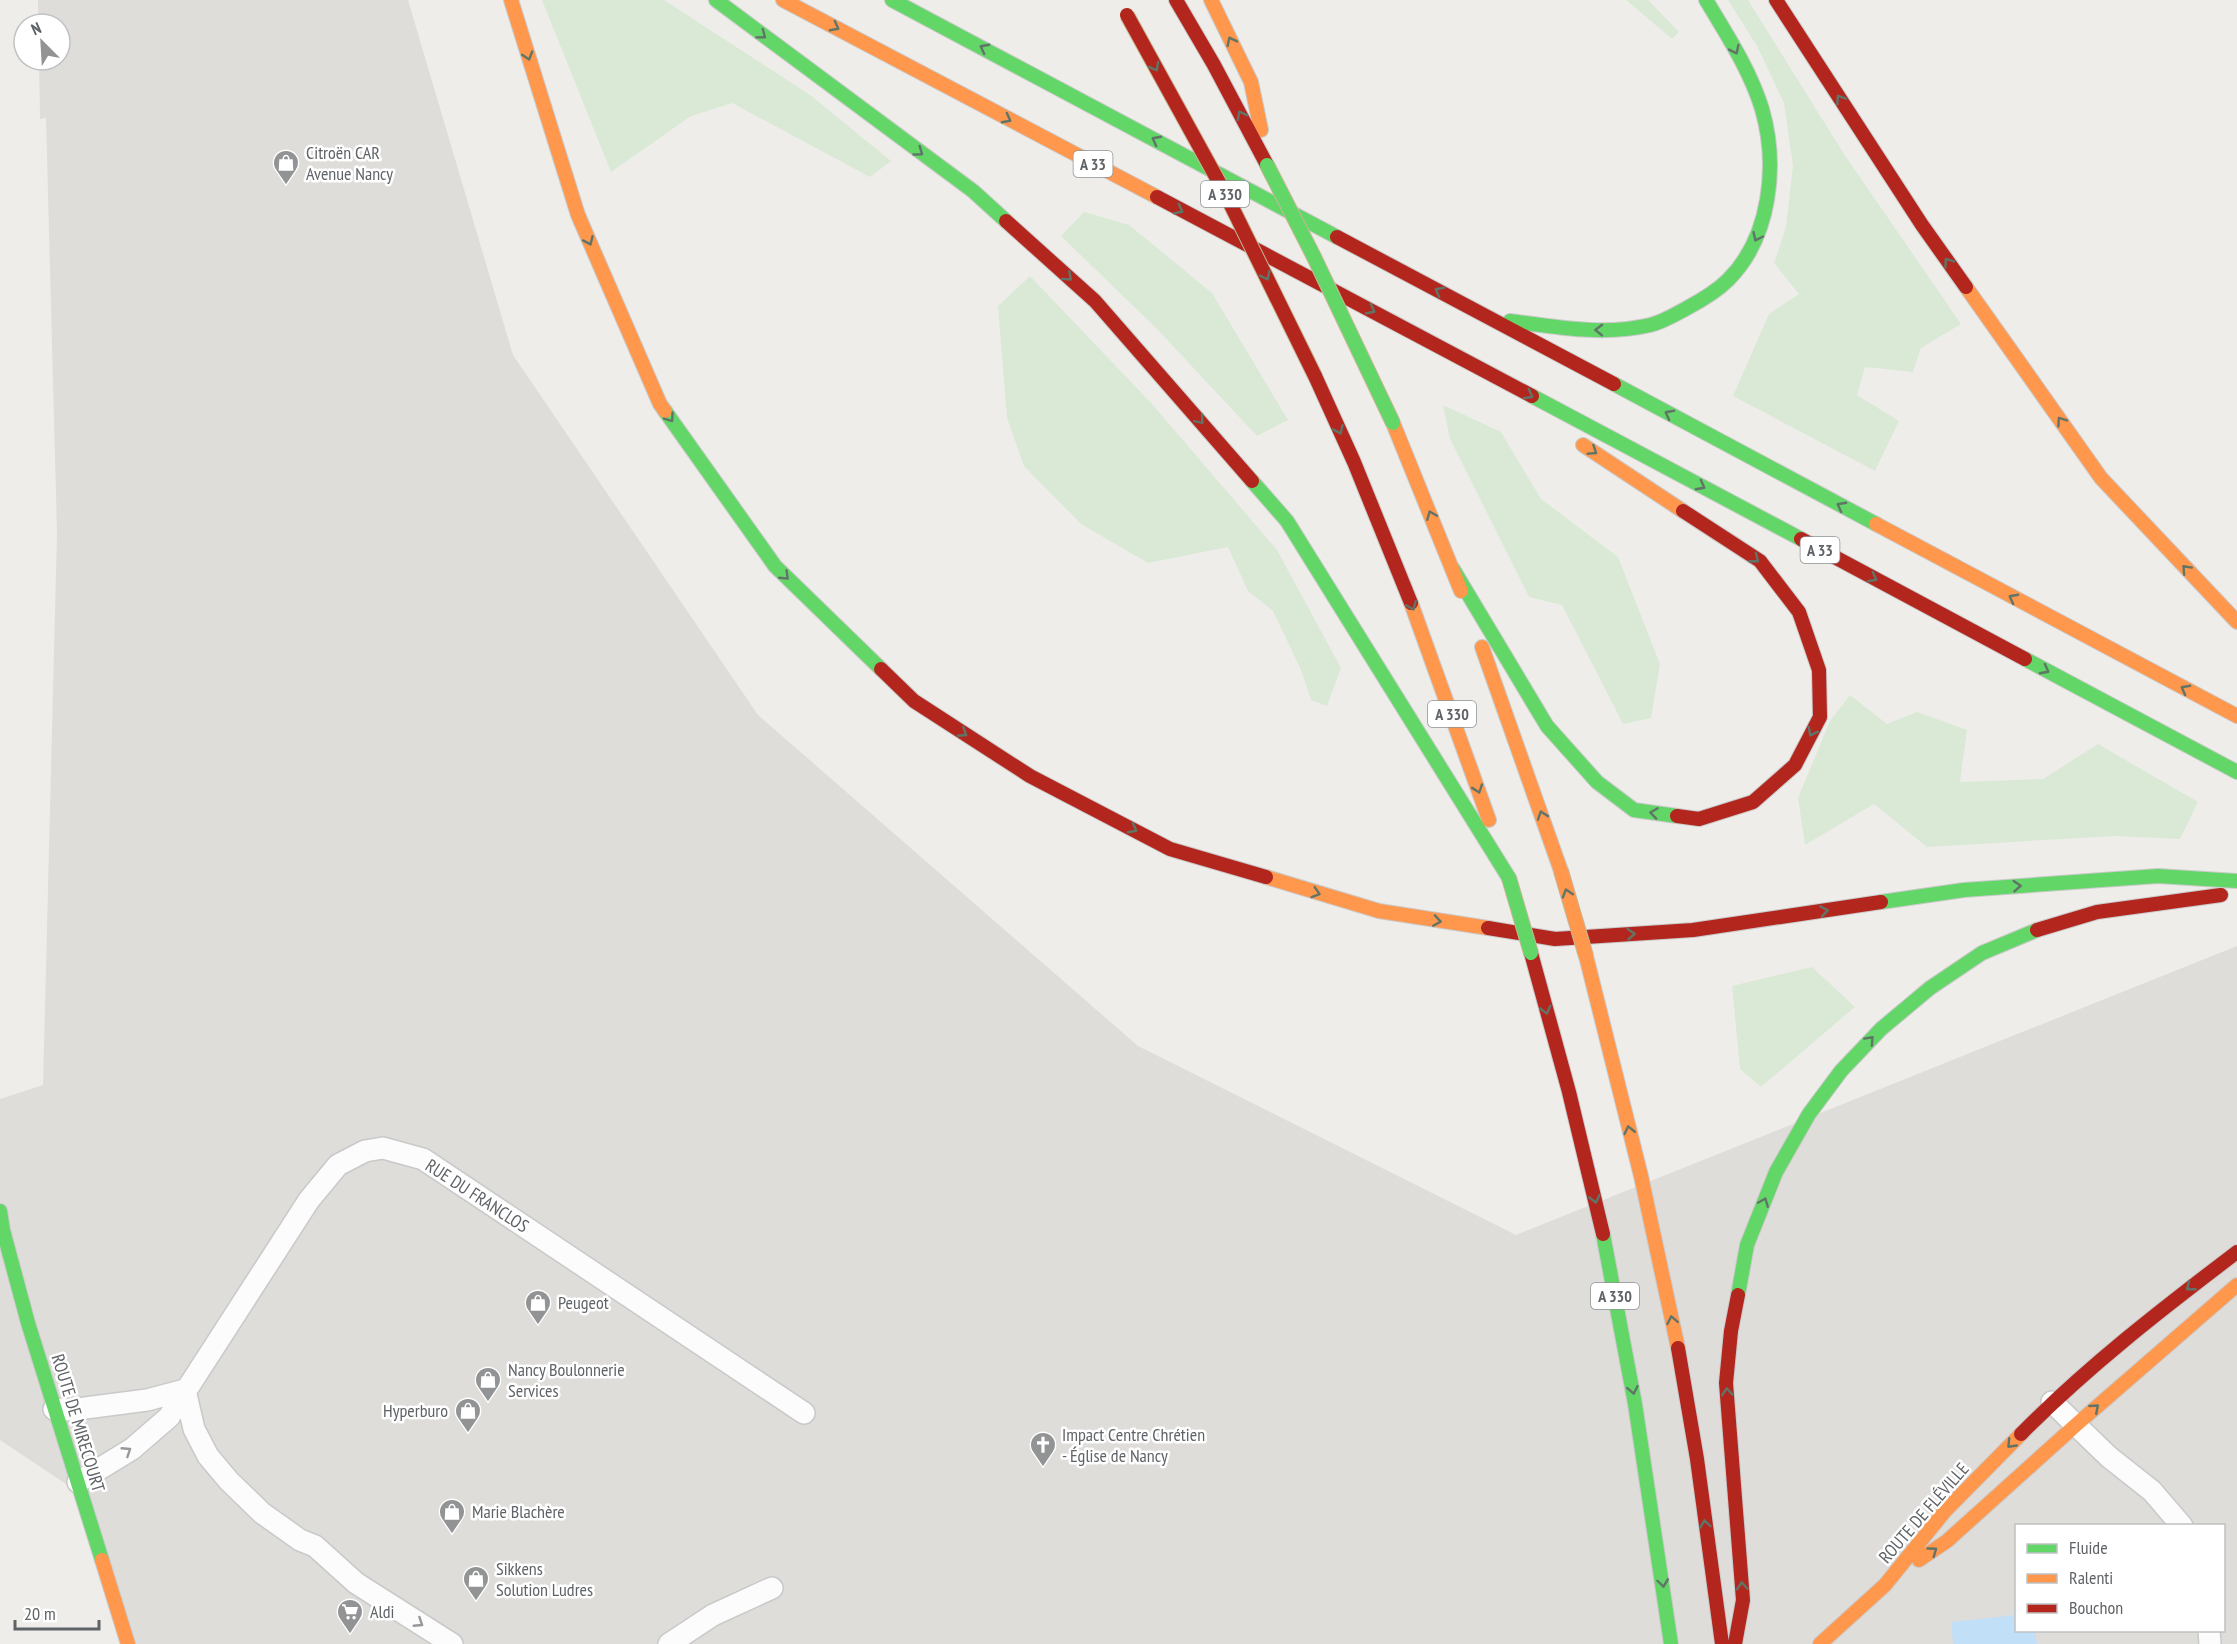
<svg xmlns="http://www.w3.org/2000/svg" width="2237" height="1644" viewBox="0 0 2237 1644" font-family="'PT Sans Narrow',sans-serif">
	<rect width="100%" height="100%" fill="#efedea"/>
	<!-- industrial -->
	<path fill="#dfddda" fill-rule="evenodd" d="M38,0h370l105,355 245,360 380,331 378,189 721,-289v698h-2104l-49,-148 -84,-56v-341l43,-14 14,-552 -11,-415 -6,1 -1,-59h21v-36h-22zM2016,1526h208v104h-208z"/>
	<!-- green -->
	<path fill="#d9e9d6" d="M542,0h122l146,95 81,66 -21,16 -138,-74 -41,13 -80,56z
		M1626,0h22l31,32 -7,7z
		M1728,0h20l96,154 117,170 -40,24 -8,24 -48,-5 -8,28 42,26 -24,50 -142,-75 36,-82 30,-20 -25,-31 12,-36 7,-61 -9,-63 -27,-57z
		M1084,212l45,13 83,68 76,127 -31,16 -99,-106 -97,-94z
		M1030,276l122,128 125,146 64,118 -14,38 -16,-6 -10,-30 -28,-59 -25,-20 -20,-44 -80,16 -67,-39 -57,-58 -17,-48 -9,-112z
		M1443,405l58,27 40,67 77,58 42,107 -9,54 -28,6 -61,-119 -33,-8 -79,-158z
		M1850,695l37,29 30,-12 50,18 -7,52 83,-3 55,-35 100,58 -18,37 -65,-3 -188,11 -53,-43 -69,41 -7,-47 32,-77z
		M1812,967l43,40 -94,80 -21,-18 -8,-83z"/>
	<!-- water -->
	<path fill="#c1e0f7" d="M2016,1615v15l19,1 2,13h-84l-2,-22z"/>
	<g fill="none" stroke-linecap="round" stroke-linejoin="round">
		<defs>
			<path id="street" d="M185,1390l9,39 14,27 21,25 33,32 38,27 15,6 41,37 96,61
				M2052,1402l57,55 43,34 30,35
				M54,1409l16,1 77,-10 38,-10
				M78,1482l54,-33 37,-32 140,-217 29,-35 27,-14 18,-3 40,11 381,254
				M2209,1630l1,14
				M669,1644l44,-29 59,-27"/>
			<path id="fast" d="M716,0l257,191 33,30
				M892,0l445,237
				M1510,321c46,6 94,15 140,4 13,-3 26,-11 37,-17 15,-8 29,-16 41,-28 43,-43 50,-115 34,-171 -12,-39 -35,-74 -56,-109
				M1614,384l262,140
				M1532,396l269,143
				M665,411l110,155 106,103
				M1252,481l35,40 222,357
				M1453,569l94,157 50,56 37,28 43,6
				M2025,659l212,113
				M1881,902l83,-12 194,-14 79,5
				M0,1211l3,19 25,93 74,237
				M1603,1234l32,170 36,240
				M1738,1295l9,-50 29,-73 33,-58 32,-43 40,-42 49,-41 52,-35 55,-23"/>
			<path id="slow" d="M511,0l67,215 82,189 5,7
				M783,0l374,197
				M1211,0l40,82 10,48
				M1966,287l135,191 136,144
				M1393,423l68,168
				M1583,445l100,66
				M1876,524l361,192
				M1411,603l78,217
				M1482,647l79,224
				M1266,877l113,34 109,17
				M1586,956l55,220 37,172
				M102,1560l26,84
				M1919,1560l28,-19 130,-117 160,-139
				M1820,1644l65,-59 60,-74 76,-77"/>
			<path id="jam" d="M1176,0l38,65 53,100
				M1776,0l146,225 44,62
				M1157,197l375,199
				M1006,221l89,80 157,180
				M1337,237l277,147
				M1315,376l39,86 57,141
				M1801,539l224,120
				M881,669l33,32 116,75 140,73 96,28
				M1677,816l22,3 54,-17 42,-37 25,-48 -1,-47 -20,-58 -39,-51 -77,-50
				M1488,928l67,11 138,-9 188,-28
				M2037,930l60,-18 124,-17
				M1531,953l38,139 34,142
				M1678,1348l19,111 25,185
				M2021,1434c66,-67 141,-125 216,-182
				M1735,1644l8,-44 -17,-217 5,-52 7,-36"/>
		</defs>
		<!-- street casing -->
		<use href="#street" stroke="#c9c9ca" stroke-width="24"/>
		<!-- fast casing -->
		<use href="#fast" stroke="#cacaca" stroke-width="16"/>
		<!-- slow casing -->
		<use href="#slow" stroke="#cacaca" stroke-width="16"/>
		<!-- jam casing -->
		<use href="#jam" stroke="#cacaca" stroke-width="16"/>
		<!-- street -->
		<use href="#street" stroke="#fdfcfc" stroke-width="21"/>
		<!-- fast -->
		<use href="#fast" stroke="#63d668" stroke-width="14"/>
		<!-- slow -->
		<use href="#slow" stroke="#ff974d" stroke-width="14"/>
		<!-- jam -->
		<use href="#jam" stroke="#b3261e" stroke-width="14"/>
		<defs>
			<path id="fast-bridge" d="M1267,165l47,92 79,166
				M1509,878l22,75"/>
			<path id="slow-bridge" d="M1561,871l25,85"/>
			<path id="jam-bridge" d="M1127,15l99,180 89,181"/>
		</defs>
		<!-- fast-bridge casing -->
		<use href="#fast-bridge" stroke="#c6b798" stroke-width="16" stroke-linecap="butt"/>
		<!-- slow-bridge casing -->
		<use href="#slow-bridge" stroke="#c6b798" stroke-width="16" stroke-linecap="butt"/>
		<!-- jam-bridge casing -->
		<use href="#jam-bridge" stroke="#c6b798" stroke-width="16" stroke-linecap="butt"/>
		<!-- fast-bridge -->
		<use href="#fast-bridge" stroke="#63d668" stroke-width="14"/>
		<!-- slow-bridge -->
		<use href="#slow-bridge" stroke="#ff974d" stroke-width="14"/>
		<!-- jam-bridge -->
		<use href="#jam-bridge" stroke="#b3261e" stroke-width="14"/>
	</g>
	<!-- one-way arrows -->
	<defs><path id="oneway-chevron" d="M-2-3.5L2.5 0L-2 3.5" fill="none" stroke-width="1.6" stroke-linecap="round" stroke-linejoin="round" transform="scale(1.5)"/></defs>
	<g stroke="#607467">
		<use href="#oneway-chevron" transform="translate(835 27) rotate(28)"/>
		<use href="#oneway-chevron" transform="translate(762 35) rotate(37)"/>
		<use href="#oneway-chevron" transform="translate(1231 41) rotate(-116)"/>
		<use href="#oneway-chevron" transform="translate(984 48) rotate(-152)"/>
		<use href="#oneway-chevron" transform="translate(1735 50) rotate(64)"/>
		<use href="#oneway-chevron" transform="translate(528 56) rotate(73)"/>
		<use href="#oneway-chevron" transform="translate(1155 67) rotate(61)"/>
		<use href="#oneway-chevron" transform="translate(1840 99) rotate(-123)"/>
		<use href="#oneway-chevron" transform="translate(1241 115) rotate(-118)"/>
		<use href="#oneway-chevron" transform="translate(1007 119) rotate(28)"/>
		<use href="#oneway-chevron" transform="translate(1156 140) rotate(-152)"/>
		<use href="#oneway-chevron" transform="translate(919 152) rotate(36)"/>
		<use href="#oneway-chevron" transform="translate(1179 210) rotate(28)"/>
		<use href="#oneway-chevron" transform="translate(1757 237) rotate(115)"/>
		<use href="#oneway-chevron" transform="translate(589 241) rotate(66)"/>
		<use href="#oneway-chevron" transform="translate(1948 262) rotate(-125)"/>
		<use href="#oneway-chevron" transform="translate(1266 276) rotate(64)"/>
		<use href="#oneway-chevron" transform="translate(1068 277) rotate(42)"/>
		<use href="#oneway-chevron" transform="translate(1439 291) rotate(-152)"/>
		<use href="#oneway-chevron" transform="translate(1371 310) rotate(28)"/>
		<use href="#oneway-chevron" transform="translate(1599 330) rotate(-179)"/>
		<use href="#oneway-chevron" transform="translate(1529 395) rotate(28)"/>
		<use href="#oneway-chevron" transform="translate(1669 414) rotate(-152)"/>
		<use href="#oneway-chevron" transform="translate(670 418) rotate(55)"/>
		<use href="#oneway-chevron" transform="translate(1200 420) rotate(49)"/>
		<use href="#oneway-chevron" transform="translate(2061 421) rotate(-125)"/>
		<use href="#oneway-chevron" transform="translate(1339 430) rotate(66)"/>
		<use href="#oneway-chevron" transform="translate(1593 451) rotate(33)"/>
		<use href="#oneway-chevron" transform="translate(1701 486) rotate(28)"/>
		<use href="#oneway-chevron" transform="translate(1841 506) rotate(-152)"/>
		<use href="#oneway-chevron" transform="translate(1431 515) rotate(-112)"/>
		<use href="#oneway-chevron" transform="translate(1755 559) rotate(38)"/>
		<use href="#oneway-chevron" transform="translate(2186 569) rotate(-133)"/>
		<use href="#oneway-chevron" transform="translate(785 576) rotate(44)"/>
		<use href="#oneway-chevron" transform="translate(1873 578) rotate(28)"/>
		<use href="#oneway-chevron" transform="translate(2013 598) rotate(-152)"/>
		<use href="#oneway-chevron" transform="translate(1412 606) rotate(68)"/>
		<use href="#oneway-chevron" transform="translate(2045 670) rotate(28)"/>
		<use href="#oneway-chevron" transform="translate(2185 689) rotate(-152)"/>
		<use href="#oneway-chevron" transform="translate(1812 732) rotate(117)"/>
		<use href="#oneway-chevron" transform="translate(963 733) rotate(33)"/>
		<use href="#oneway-chevron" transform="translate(1478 789) rotate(71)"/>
		<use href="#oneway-chevron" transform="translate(1654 813) rotate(-172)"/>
		<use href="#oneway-chevron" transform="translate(1542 815) rotate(-109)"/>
		<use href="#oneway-chevron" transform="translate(1133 829) rotate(28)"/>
		<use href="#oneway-chevron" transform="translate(2017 886) rotate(-4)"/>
		<use href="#oneway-chevron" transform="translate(1316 893) rotate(17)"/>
		<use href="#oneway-chevron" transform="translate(1567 893) rotate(-107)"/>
		<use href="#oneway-chevron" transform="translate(1824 911) rotate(-9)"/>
		<use href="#oneway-chevron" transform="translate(1437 921) rotate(9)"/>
		<use href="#oneway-chevron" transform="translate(1631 934) rotate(-4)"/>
		<use href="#oneway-chevron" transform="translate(1546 1010) rotate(75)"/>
		<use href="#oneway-chevron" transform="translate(1870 1040) rotate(-47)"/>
		<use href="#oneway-chevron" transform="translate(1629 1130) rotate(-103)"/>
		<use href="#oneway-chevron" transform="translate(1595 1199) rotate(77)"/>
		<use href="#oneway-chevron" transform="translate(1764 1202) rotate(-68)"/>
		<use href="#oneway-chevron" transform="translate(2190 1287) rotate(141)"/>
		<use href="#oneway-chevron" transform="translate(1672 1320) rotate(-101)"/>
		<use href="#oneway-chevron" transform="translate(1633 1390) rotate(79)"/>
		<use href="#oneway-chevron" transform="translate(1727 1392) rotate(-94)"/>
		<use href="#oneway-chevron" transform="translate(2095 1408) rotate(-41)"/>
		<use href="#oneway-chevron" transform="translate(2011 1444) rotate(134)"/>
		<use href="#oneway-chevron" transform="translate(1705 1524) rotate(-98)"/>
		<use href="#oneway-chevron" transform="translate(1933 1551) rotate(-36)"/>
		<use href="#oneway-chevron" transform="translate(1663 1583) rotate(82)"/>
		<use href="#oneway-chevron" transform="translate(1742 1586) rotate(-94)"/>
	</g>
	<g stroke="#96999b">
		<use href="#oneway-chevron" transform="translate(127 1451) rotate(-33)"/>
		<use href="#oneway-chevron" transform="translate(419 1623) rotate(33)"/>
	</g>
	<!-- icons -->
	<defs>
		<symbol id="shop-pin" viewBox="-11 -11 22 30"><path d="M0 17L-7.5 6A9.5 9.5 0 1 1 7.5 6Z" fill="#919395" stroke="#fff"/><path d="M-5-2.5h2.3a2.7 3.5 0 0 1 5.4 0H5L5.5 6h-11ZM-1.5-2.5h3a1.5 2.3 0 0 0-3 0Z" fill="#fff"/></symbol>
		<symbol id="church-pin" viewBox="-11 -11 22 30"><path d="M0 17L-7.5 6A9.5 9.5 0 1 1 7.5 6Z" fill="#919395" stroke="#fff"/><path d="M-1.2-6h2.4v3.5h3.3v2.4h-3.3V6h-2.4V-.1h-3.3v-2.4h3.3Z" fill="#fff"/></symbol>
		<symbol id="supermarket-pin" viewBox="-11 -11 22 30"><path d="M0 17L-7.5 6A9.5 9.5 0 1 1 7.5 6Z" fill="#919395" stroke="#fff"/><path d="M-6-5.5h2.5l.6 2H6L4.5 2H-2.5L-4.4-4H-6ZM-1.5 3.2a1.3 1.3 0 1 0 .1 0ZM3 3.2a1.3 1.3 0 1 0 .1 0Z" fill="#fff"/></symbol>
	</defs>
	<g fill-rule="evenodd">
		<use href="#shop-pin" x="271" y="148" width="30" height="40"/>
		<use href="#shop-pin" x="523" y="1288" width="30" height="40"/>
		<use href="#shop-pin" x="473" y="1365" width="30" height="40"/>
		<use href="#shop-pin" x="453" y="1396" width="30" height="40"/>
		<use href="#church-pin" x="1028" y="1430" width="30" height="40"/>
		<use href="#shop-pin" x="437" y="1497" width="30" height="40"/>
		<use href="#shop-pin" x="461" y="1564" width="30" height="40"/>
		<use href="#supermarket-pin" x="335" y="1597" width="30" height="40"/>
	</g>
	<g text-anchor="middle" stroke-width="5" stroke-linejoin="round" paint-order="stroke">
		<!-- shield labels -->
		<g fill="#fff" stroke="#8f9295" stroke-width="1.5">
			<rect x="1073.5" y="151" width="39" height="26" rx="4.5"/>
			<rect x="1201" y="181" width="48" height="26" rx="4.5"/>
			<rect x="1800.5" y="537" width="39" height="26" rx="4.5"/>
			<rect x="1428" y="701" width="48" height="26" rx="4.5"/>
			<rect x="1591" y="1283" width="48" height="26" rx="4.5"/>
		</g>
		<g font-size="16" font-weight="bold" fill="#5f6367">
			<text x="1093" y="170">A 33</text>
			<text x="1225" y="200">A 330</text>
			<text x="1820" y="556">A 33</text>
			<text x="1452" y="720">A 330</text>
			<text x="1615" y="1302">A 330</text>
		</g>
		<!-- poi labels -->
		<g font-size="18" fill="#5f6367" stroke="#fff" text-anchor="start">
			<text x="306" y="159">Citroën CAR<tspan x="306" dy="21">Avenue Nancy</tspan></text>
			<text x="558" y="1309">Peugeot</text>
			<text x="508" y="1376">Nancy Boulonnerie<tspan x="508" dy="21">Services</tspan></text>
			<text x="448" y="1417" text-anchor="end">Hyperburo</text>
			<text x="1062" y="1441">Impact Centre Chrétien<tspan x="1062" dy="21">- Église de Nancy</tspan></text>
			<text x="472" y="1518">Marie Blachère</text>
			<text x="496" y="1575">Sikkens<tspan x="496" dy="21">Solution Ludres</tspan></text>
			<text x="370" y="1618">Aldi</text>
		</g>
		<!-- street labels -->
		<g font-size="18" fill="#5f6367" stroke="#fff">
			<text transform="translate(477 1196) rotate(33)" y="6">RUE DU FRANCLOS</text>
			<text transform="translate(78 1423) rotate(73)" y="6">ROUTE DE MIRECOURT</text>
			<text transform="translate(1924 1513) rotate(-49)" y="6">ROUTE DE FLÉVILLE</text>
		</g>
	</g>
	<!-- legend -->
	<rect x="2015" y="1524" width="210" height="108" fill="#ffffff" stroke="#bfc1c2" stroke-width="1.5"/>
	<rect x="2027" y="1544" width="30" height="9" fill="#63d668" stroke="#bfc1c2" stroke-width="1.5"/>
	<text x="2069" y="1554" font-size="18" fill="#5f6367">Fluide</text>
	<rect x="2027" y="1574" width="30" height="9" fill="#ff974d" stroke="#bfc1c2" stroke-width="1.5"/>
	<text x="2069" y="1584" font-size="18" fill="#5f6367">Ralenti</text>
	<rect x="2027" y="1604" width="30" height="9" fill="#b3261e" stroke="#bfc1c2" stroke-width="1.5"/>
	<text x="2069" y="1614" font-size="18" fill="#5f6367">Bouchon</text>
	<!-- north arrow -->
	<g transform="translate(42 42) rotate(336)"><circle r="28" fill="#ffffff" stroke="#bfc1c2" stroke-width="1.5"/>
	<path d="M0-4.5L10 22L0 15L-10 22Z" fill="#919395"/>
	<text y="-9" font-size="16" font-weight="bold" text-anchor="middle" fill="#5f6367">N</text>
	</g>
	<!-- scale -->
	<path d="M15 1620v9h84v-9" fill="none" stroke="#5f6367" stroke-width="3"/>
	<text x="24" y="1620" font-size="18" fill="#5f6367" stroke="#ffffff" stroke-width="4.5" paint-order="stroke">20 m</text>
</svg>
